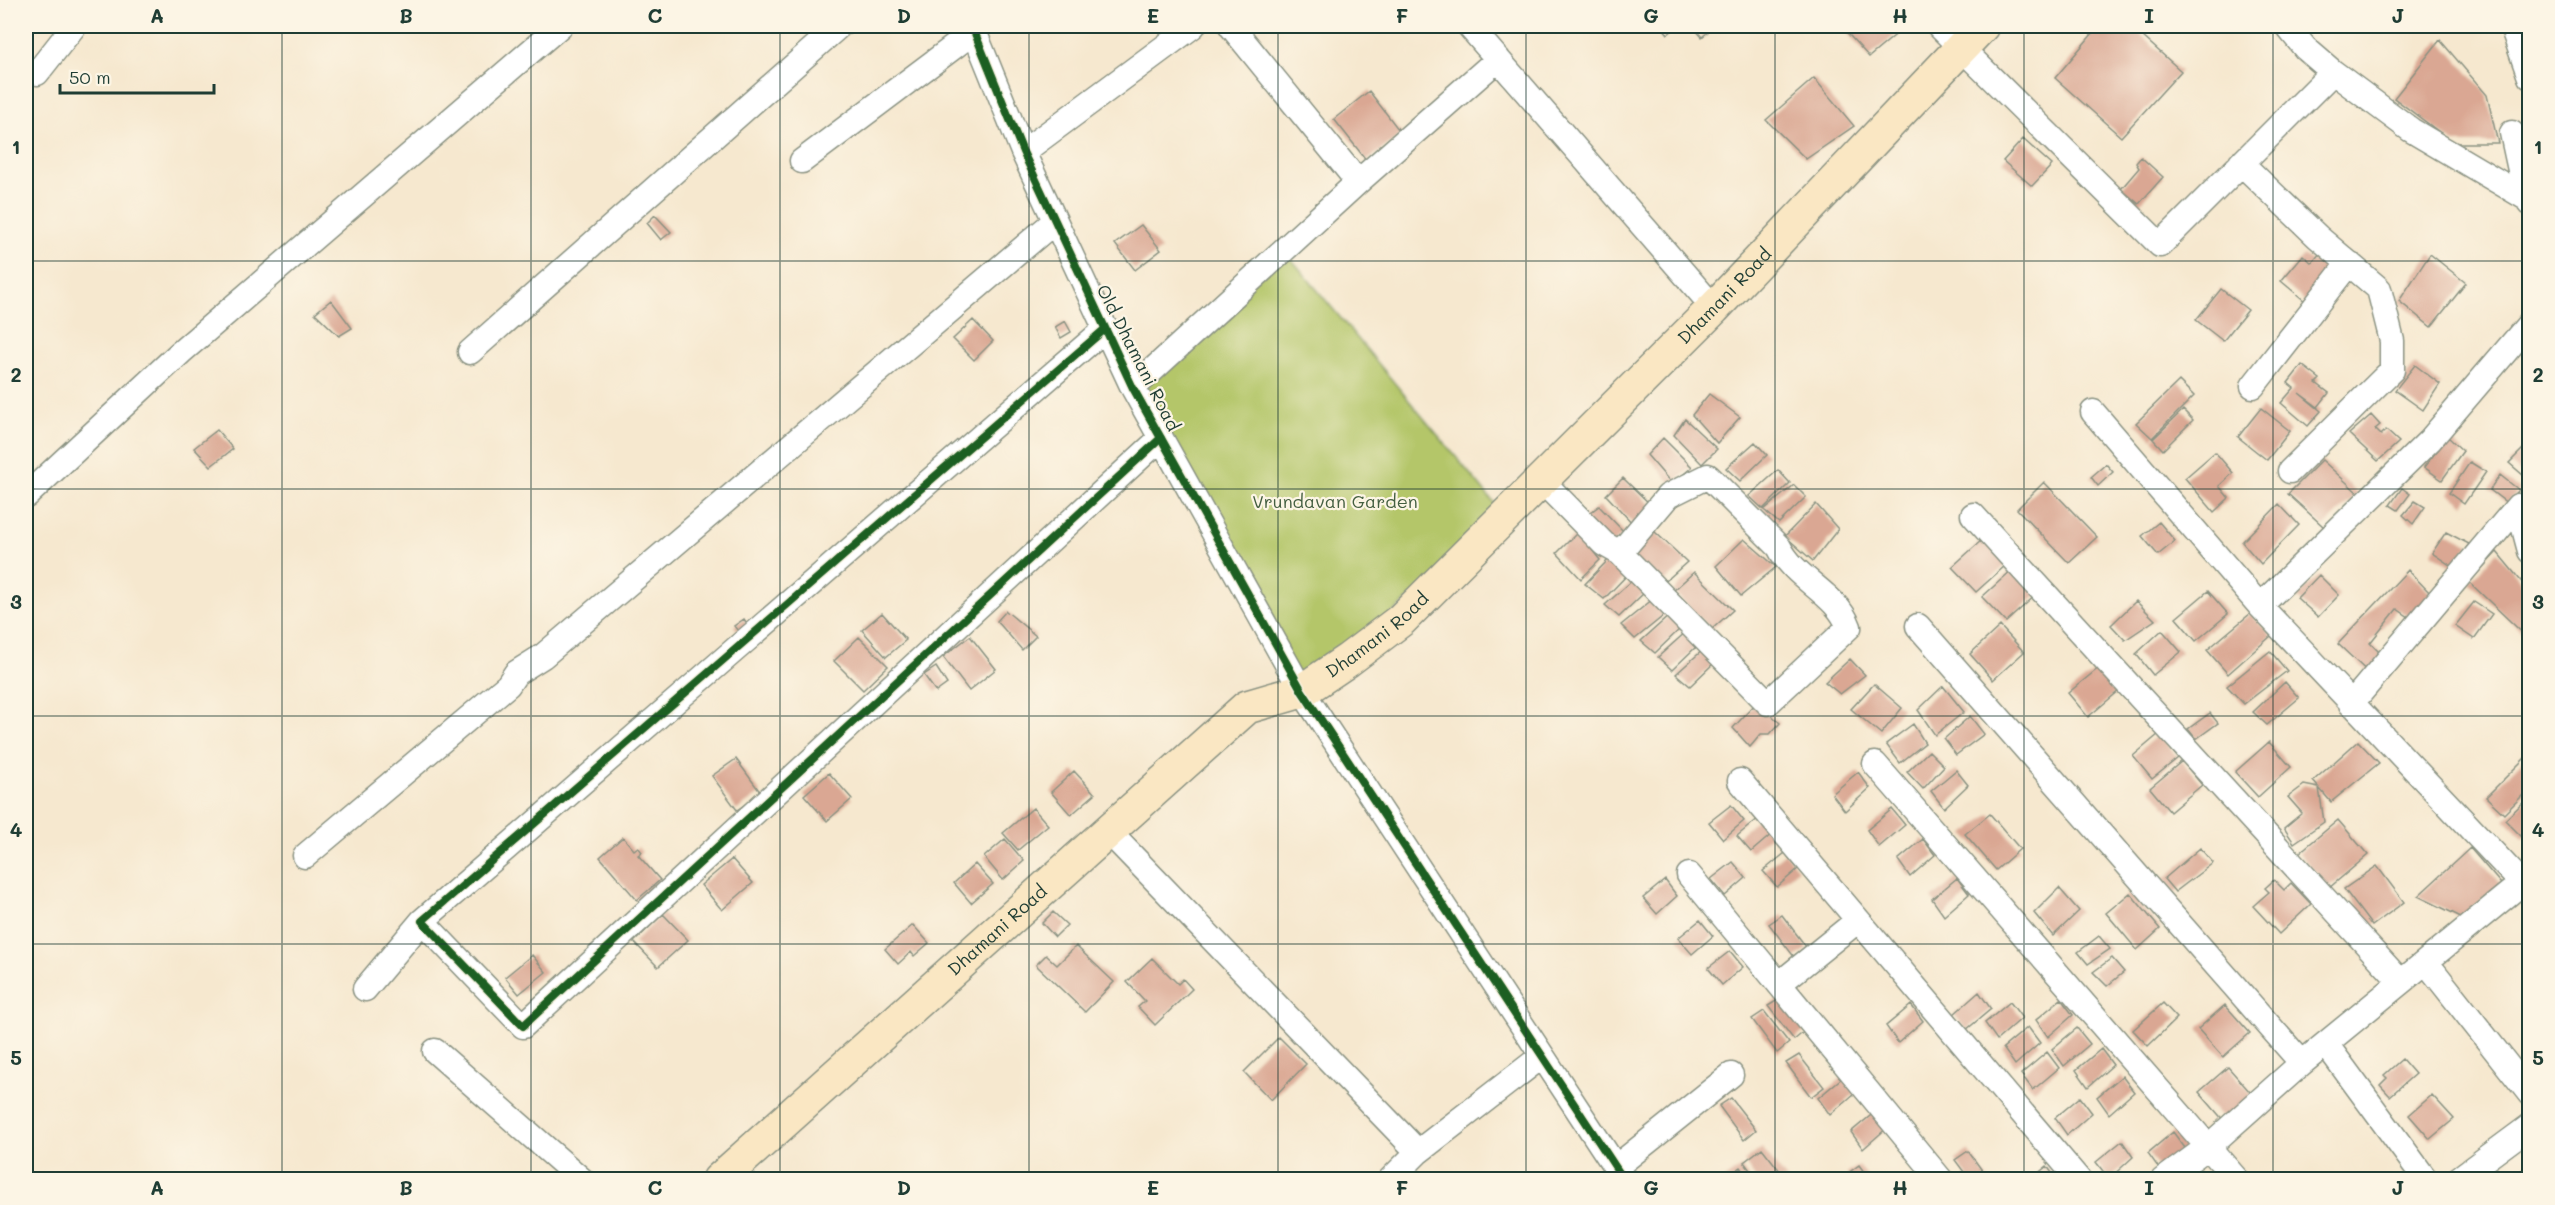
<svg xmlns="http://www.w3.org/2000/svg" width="2555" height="1205" viewBox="0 0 2555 1205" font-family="Mali,sans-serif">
	<rect width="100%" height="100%" fill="#fcf5e5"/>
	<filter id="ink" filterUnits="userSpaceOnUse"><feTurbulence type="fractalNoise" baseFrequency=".0167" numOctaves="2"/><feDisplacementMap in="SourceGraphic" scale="12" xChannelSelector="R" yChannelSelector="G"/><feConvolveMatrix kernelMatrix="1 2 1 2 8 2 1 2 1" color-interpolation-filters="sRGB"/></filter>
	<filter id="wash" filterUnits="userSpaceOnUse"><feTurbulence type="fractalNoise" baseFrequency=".008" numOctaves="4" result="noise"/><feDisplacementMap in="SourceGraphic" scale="24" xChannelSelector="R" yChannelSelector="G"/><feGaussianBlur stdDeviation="1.35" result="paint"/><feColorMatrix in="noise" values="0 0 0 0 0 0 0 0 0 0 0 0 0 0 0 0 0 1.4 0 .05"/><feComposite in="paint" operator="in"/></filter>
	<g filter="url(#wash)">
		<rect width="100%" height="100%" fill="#f6e8cf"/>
		<!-- green -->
		<path fill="#b4c669" stroke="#6a824e" stroke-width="1.5" d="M1284,250l221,266 -203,175 -169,-303z"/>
		<g id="blocks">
			<!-- building -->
			<path fill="#daa793" d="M1661,26h17l-10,8z
				M1699,26h16l-13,11 -7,-8z
				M1841,26h65l-37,31z
				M2099,26h32l50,45 -60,66 -66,-59z
				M2440,40l47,55 11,48h-44l-60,-45z
				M1814,78l40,48 -48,33 -40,-39z
				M1369,91l33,43 -35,27 -33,-42z
				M2023,139l29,26 -20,21 -29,-25z
				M2141,157l22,20 -24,27 -18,-15 18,-21 -3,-5z
				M655,215l16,17 -10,8 -14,-17z
				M1141,225l20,25 -26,20 -20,-26z
				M2320,253l16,14 -30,35 -25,-21 22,-26 9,8z
				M2430,254l36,29 -35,44 -32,-26z
				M2221,289l27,21 -25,31 -27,-21z
				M331,300l21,28 -13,8 -24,-23z
				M973,320l20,21 -19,19 -21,-21z
				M1065,321l6,11 -10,6 -6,-11z
				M2302,365l18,14 -4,4 13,10 -11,14 -19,-14 22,18 -13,15 -27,-23 13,-15 -6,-5z
				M2415,365l25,19 -17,26 -28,-20z
				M2179,381l15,15 -42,42 -16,-15z
				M1709,394l31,23 -23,26 -25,-28z
				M2261,408l29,23 -23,29 -29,-23z
				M2183,410l10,10 -30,30 -10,-11z
				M2371,415l9,10 -5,4 6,6 5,-5 13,12 -21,19 -29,-27z
				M1685,419l32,30 -15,15 -28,-29z
				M217,430l16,19 -22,17 -17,-18z
				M2448,437l15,14 -21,29 -18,-13z
				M1663,438l29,29 -20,17 -25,-29z
				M1755,442l12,13 -27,26 -14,-13z
				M2525,447l5,4v30l-21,-18z
				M2215,452l18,21 -14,13 10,12 -15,14 -29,-34z
				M2322,460l36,33 -34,34 -36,-33z
				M2470,462l16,10 -22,32 -15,-11z
				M2106,464l7,8 -15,14 -7,-9z
				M1778,470l12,13 -27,26 -14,-13z
				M2500,475l19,15 -12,13 -17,-13z
				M1623,478l31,30 -19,18 -29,-31z
				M2044,482l53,55 -28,26 -52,-54z
				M1794,485l12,12 -27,26 -15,-13z
				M2402,488l8,6 -12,16 -8,-5z
				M2415,501l10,6 -12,17 -10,-9z
				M1816,504l22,25 -25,32 -28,-25z
				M2279,504l20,21 -38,39 -19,-22z
				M1599,506l26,27 -15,13 -27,-28z
				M2159,522l16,19 -17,14 -16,-19z
				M1582,528l16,16 -6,6 8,10 -19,19 -24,-26z
				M1655,532l32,30 -29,26 -32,-33z
				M2446,532l23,12 -16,23 -21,-14z
				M1744,539l32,28 -35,29 -25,-30z
				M1983,539l23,26 -30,27 -24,-25z
				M2497,552l33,40v48l-61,-58z
				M1610,558l19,15 -25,26 -19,-15z
				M2013,569l24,25 -31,28 -24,-25z
				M2408,570l23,24 -19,25 -15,-10 -27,34 14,14 -11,20 -35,-33z
				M1694,572l39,38 -22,20 -38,-39z
				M2319,575l20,20 -21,22 -21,-19z
				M1634,579l12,12 -27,26 -14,-12z
				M2208,591l20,23 -32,27 -20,-23z
				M1653,599l14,14 -32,26 -14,-14z
				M2136,601l19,19 -30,20 -14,-15z
				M2474,602l18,12 -18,25 -19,-13z
				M1006,611l30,25 -14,14 -25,-29z
				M882,613l24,27 -20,17 -24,-27z
				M2251,613l20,23 -43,38 -21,-24z
				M1670,615l12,12 -27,26 -14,-12z
				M744,619l6,9 -9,7 -7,-9z
				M2000,626l24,26 -31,28 -23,-26z
				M2162,630l19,22 -28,23 -17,-21z
				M1687,631l12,13 -27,26 -14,-13z
				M970,636l26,33 -27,22 -26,-34z
				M859,637l29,29 -25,24 -29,-29z
				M1705,648l12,12 -27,26 -14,-12z
				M2270,651l17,20 -43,33 -17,-18z
				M1850,659l15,16 -25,19 -15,-12z
				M936,667l11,17 -11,8 -12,-17z
				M2100,667l20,23 -32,27 -20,-24z
				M2285,682l14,16 -32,27 -14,-13z
				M1874,684l28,24 -21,26 -30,-25z
				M1943,686l21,26 -29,23 -17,-25z
				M1757,702l23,21 -10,11h-9l-11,13 -17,-19z
				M2210,713l8,10 -22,16 -8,-10z
				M1970,716l14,18 -28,21 -12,-16z
				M1913,724l12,19 -25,20 -14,-19z
				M2159,734l19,24 -26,21 -19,-23z
				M2358,741l21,22 -48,39 -12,-14 5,34 -30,21 -10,-15 18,-15 -14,-16 16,-12 15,3 -6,-7z
				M2269,742l22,25 -33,30 -23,-25z
				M1929,751l15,15 -21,23 -16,-17z
				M2530,753v35l-26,26 -18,-17z
				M736,759l25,34 -24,17 -25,-34z
				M2182,761l20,24 -32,27 -20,-24z
				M1956,770l12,15 -24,23 -13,-17z
				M1074,771l21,23 -24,21 -20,-23z
				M1858,772l12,16 -25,23 -13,-17z
				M829,773l23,26 -25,22 -23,-26z
				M2530,796v37l-6,6 -19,-19z
				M1731,805l13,16 -21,18 -14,-17z
				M1033,808l15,17 -30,25 -15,-17z
				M1892,809l13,16 -26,22 -12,-17z
				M1990,814l30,35 -24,21 -31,-36z
				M1759,818l13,16 -21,18 -14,-16z
				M2338,820l30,35 -39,33 -30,-35z
				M623,837l11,13 4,-3 4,5 -4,3 22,25 -23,20 -37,-43z
				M1005,839l19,22 -21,19 -19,-23z
				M1923,839l12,16 -25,22 -12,-17z
				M2200,848l13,15 -38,29 -11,-13z
				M2470,848l31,36 -40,33 -43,-21z
				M1785,853l13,16 -21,18 -14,-16z
				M732,859l21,24 -31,27 -21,-25z
				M1733,862l13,16 -21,18 -14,-17z
				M975,864l18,20 -22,19 -17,-20z
				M2377,866l27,36 -32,24 -28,-37z
				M1957,878l12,16 -25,22 -12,-17z
				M1665,880l12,16 -20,18 -14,-16z
				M2274,880l10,10 7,-7 20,21 -32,30 -26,-28 16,-14 -4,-4z
				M2059,888l20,23 -26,25 -19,-23z
				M2130,893l30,36 -23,21 -31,-37z
				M1053,912l14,13 -12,12 -13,-14z
				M663,914l25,26 -30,27 -24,-25z
				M1782,915l25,33 -12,10 -26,-34z
				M1700,920l13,16 -21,18 -14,-16z
				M913,925l16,18 -15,13 -3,-4 -13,12 -13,-15z
				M2099,936l11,13 -22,15 -10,-12z
				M1076,946l38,36 -29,30 -49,-47 10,-10 11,10z
				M1730,951l13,16 -21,18 -14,-17z
				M532,955l14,17 -27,22 -14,-17z
				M1152,958l26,26 5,-5 9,10 -37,36 -17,-18 7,-6 -18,-19z
				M2112,958l12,14 -17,14 -14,-14z
				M1979,992l12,17 -25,21 -12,-16z
				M1781,998l25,32 -12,10 -26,-34z
				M2061,999l12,16 -25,22 -12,-17z
				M2010,1002l12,16 -25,22 -12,-17z
				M2163,1003l14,15 -29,28 -15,-16z
				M1911,1005l12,16 -25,22 -12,-17z
				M2225,1005l25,28 -27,24 -25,-28z
				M1764,1011l25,32 -12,10 -25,-34z
				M2028,1027l12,16 -25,22 -12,-17z
				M2077,1028l13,16 -26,22 -12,-17z
				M1279,1037l27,27 -35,36 -27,-28z
				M2101,1049l12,16 -25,22 -12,-17z
				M2047,1052l12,16 -26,22 -12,-16z
				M1799,1055l25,32 -13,10 -25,-34z
				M2402,1059l13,15 -25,22 -10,-11 7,-7 -3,-3z
				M2228,1067l30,34 -33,21 -26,-30z
				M2122,1076l12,16 -25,22 -12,-17z
				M1843,1077l12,16 -25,22 -12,-17z
				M2432,1095l22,24 -24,20 -21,-24z
				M2080,1097l12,16 -25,22 -12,-17z
				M1731,1098l25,32 -12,10 -25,-34z
				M1876,1111l12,16 -25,22 -12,-17z
				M2173,1132l12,16 -25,22 -12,-17z
				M2122,1141l11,16 -24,22 -13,-17z
				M1762,1148l25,32h-30l-13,-18z
				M1968,1151l21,29h-19l-15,-20z
				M2530,1163v17h-20z
				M1859,1165l11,15h-19l-4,-6z
				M2047,1166l10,14h-27z
				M1741,1167l9,13h-27z
				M1921,1172l6,8h-15z"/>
		</g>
	</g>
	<g filter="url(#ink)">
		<use href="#blocks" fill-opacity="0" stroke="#8a9282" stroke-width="1.5"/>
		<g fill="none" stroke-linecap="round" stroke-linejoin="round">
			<defs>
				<path id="street" d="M972,26l51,126 110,236 169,303 322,489
					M1231,26l127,156
					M1469,26l245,282
					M1939,26l221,219 173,-173
					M2287,26l18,22 28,24 78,58 115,68 4,5
					M2512,26l18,51
					M37,73l37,-47
					M2512,133l14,65
					M1023,152l170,-126
					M802,161l173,-130
					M2241,163l77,74 61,52 13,52v29l-102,101
					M1105,329l-683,592 101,105 638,-588
					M470,352l369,-326
					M2253,386l96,-123
					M1133,388l225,-206 140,-123
					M2093,412l167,194 262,277
					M1541,480l63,64 16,9 48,-57 40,-20 71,71c16,33 58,46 70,80l-81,76 -147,-149
					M26,496l155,-144 379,-326
					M1973,515l428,467
					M2260,606l170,-166 100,-117
					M1918,626l384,437
					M2351,704l167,-198 12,45
					M1875,764l362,416
					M1740,781l339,399
					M1108,831l310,321 124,-96
					M305,856l203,-171 8,-12 27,-17 512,-435
					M1689,875l252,305
					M2426,962l104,132
					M1779,984l78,-63
					M365,989l57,-68
					M2326,1044l100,136
					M435,1051l147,129
					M1616,1167l115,-92
					M1390,1180l28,-28
					M2163,1180l46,-34 93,-83 220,-180 8,2
					M2457,1180l73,-54"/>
				<g id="secondary">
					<path id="s1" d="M719,1180l528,-473 55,-16 46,-31 53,-40 313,-312 268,-282"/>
				</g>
			</defs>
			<!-- street casing -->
			<use href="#street" stroke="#8a9282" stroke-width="27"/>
			<!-- secondary casing -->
			<use href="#secondary" stroke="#8a9282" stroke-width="36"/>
			<!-- street -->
			<use href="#street" stroke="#fff" stroke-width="24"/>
			<!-- secondary -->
			<use href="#secondary" stroke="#fae7c3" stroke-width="33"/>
			<defs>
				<path id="cycleway" d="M972,26l51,126 110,236 169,303 322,489
					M1105,329l-683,592 101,105 638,-588"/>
			</defs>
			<!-- cycleway casing -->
			<use href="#cycleway" stroke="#fcf5e5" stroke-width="11"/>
			<!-- cycleway -->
			<use href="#cycleway" stroke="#1b5e20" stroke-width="8"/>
		</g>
	</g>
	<!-- grid -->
	<path fill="none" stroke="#1f3d34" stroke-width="1.5" stroke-opacity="0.55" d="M282,26v1154M531,26v1154M780,26v1154M1029,26v1154M1278,26v1154M1526,26v1154M1775,26v1154M2024,26v1154M2273,26v1154M26,261h2504M26,489h2504M26,716h2504M26,944h2504"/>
	<g text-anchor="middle" stroke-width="4.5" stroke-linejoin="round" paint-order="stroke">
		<!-- street labels -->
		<g font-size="18" fill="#1f3d34" stroke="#fcf5e5">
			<text dy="6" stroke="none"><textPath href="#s1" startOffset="1346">Dhamani Road</textPath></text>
			<text transform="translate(1138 358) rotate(63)" y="6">Old Dhamani Road</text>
			<text dy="6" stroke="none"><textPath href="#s1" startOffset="860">Dhamani Road</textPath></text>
			<text dy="6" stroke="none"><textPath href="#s1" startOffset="374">Dhamani Road</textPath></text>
		</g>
		<!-- park labels -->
		<g font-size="18" fill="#445f41" stroke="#fcf5e5">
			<text x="1335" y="508">Vrundavan Garden</text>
		</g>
	</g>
	<!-- margin -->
	<rect width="2555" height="1205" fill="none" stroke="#fcf5e5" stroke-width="66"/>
	<!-- scale -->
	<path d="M60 84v9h154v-9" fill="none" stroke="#1f3d34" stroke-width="3"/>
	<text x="69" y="84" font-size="18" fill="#1f3d34" stroke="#fcf5e5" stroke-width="4.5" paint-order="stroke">50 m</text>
	<rect x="33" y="33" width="2489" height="1139" fill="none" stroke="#1f3d34" stroke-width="2"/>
	<g font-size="20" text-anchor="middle" font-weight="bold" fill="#1f3d34">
		<text x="157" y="23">A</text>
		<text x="406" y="23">B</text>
		<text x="655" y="23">C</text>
		<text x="904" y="23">D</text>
		<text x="1153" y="23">E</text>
		<text x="1402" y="23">F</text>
		<text x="1651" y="23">G</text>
		<text x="1900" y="23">H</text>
		<text x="2149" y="23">I</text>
		<text x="2398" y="23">J</text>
		<text x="16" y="154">1</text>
		<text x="2538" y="154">1</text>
		<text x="16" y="382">2</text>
		<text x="2538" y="382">2</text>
		<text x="16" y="609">3</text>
		<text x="2538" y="609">3</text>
		<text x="16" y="837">4</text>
		<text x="2538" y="837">4</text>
		<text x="16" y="1065">5</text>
		<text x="2538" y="1065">5</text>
		<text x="157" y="1195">A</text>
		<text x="406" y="1195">B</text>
		<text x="655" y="1195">C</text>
		<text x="904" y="1195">D</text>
		<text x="1153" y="1195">E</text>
		<text x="1402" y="1195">F</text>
		<text x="1651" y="1195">G</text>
		<text x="1900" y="1195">H</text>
		<text x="2149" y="1195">I</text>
		<text x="2398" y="1195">J</text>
	</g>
</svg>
